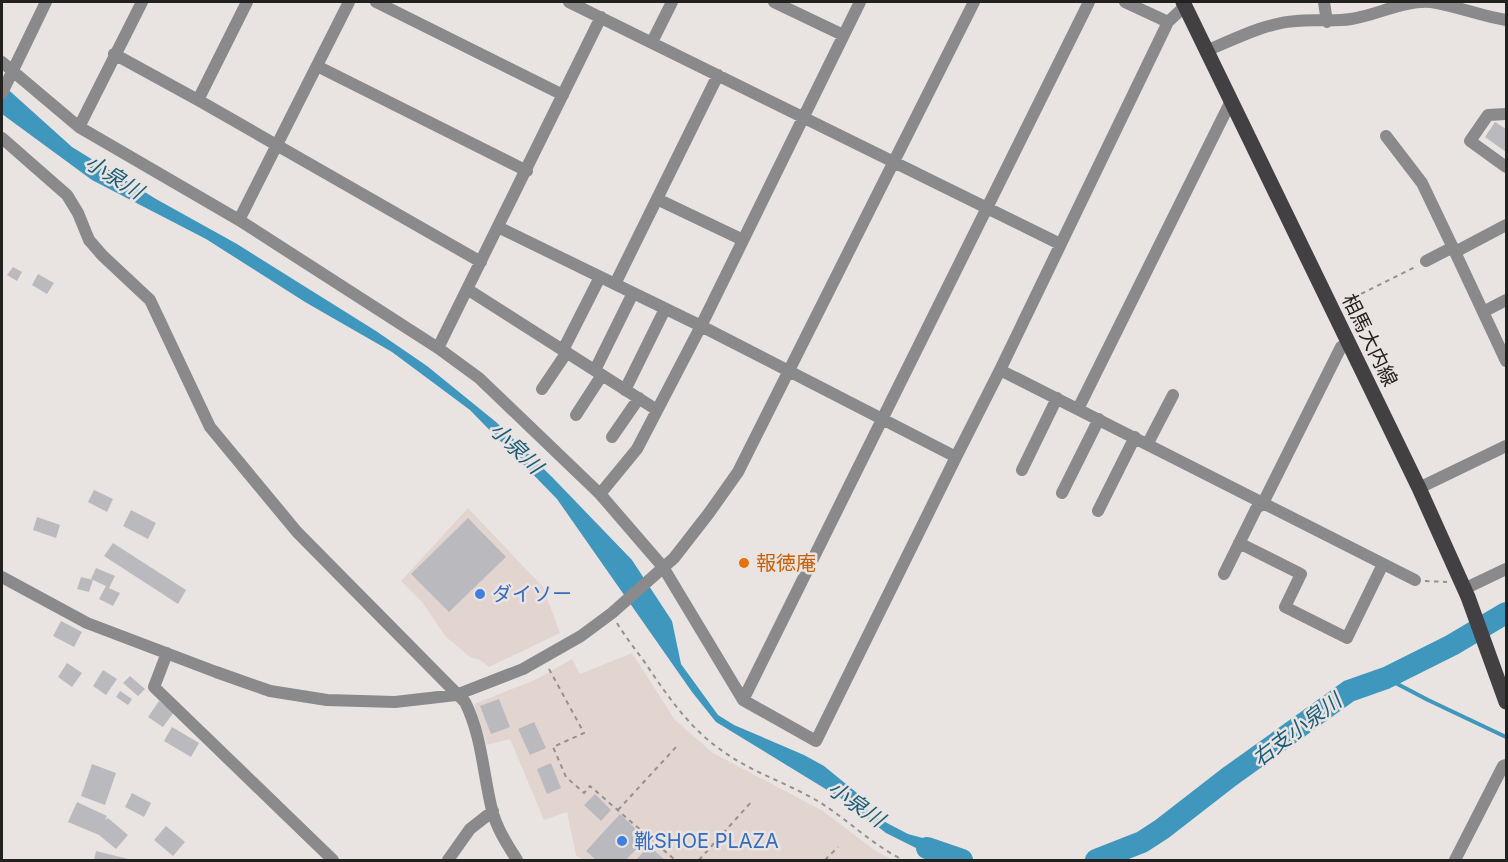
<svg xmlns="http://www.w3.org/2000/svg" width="1508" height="862" viewBox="0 0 1508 862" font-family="Inter,'Noto Sans JP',sans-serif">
	<rect width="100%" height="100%" fill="#e9e4e2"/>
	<!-- built -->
	<path fill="#e2d5d0" d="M468,508l75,79 17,46 -71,34 -9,-7 -10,-3 -24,-20 -24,-35 -21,-21z
		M632,653l43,67 38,33 110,58 54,41 17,8h-311l-7,-5 -9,-43 -23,8 -34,-81 -23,6 -13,-41 61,-24 37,-21 8,15z"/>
	<!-- water -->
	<path fill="#3f97bd" d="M2,84l70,63 84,52 81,45 139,87 51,35 69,56 56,55 80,83 40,61 9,43 37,51 16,10 70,30 20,11 33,27 11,18 19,12 21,11 55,15 -8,11h-15l-54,-27 -44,-34 -126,-77 -24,-30 -135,-193 -87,-89 -78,-58 -87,-50 -99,-63 -114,-59 -90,-66z"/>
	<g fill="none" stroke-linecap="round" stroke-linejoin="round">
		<!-- stream -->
		<path stroke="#3f97bd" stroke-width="4" d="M1386,678l42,22 78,37"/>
		<!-- river -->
		<path stroke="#3f97bd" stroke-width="22" d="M927,848l35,12
			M1096,860l46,-18 20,-13 67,-52 120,-86 37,-13 66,-33 54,-32"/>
	</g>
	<!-- building -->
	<path fill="#bababe" d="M1495,122l11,7v23l-21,-15z
		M13,267l9,5 -5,9 -10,-6z
		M38,274l16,9 -7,11 -15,-9z
		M94,490l19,9 -6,13 -19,-10z
		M131,510l25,13 -8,16 -25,-13z
		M37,517l23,8 -4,13 -23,-8z
		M468,518l38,39 -57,55 -38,-38z
		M113,543l73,47 -8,14 -74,-48z
		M96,568l19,8 -6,12 11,5 -7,13 -14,-7 7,-13 -15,-7z
		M81,577l12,3 -4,12 -12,-3z
		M61,621l21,11 -8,15 -21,-11z
		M67,663l15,10 -10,14 -14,-10z
		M103,670l14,9 -11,16 -13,-9z
		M130,676l15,13 -7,7 -15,-13z
		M120,691l12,8 -4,6 -12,-8z
		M499,699l11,28 -19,7 -11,-28z
		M159,701l15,11 -11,15 -15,-10z
		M534,722l12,26 -16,7 -12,-26z
		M172,727l27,16 -8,14 -27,-16z
		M551,763l10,25 -14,6 -10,-25z
		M92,764l24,9 -11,32 -24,-9z
		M132,793l19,10 -7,14 -19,-10z
		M595,794l16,16 -10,11 -17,-16z
		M77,802l30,14 -2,4 3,-2 20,17 -12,14 -17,-14 -31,-13z
		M620,814l26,25 -20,21h-30l-10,-9z
		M166,826l19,16 -12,14 -19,-16z
		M649,846l16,14h-29z
		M96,851l36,9h-38z"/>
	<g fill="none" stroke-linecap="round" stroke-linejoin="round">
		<!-- path -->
		<path stroke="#95918f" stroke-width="2" stroke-dasharray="4.5 4.5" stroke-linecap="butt" d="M1345,302l70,-35
			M1425,581l22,1
			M617,623c9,15 19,27 29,41 22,33 45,66 78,88 29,21 66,32 97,51 28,18 52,42 82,57
			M549,669l35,64 -31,14 13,30 18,16 6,-7 85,74
			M618,810l59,-64
			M699,860l54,-60
			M825,860l13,-13"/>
		<!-- minor -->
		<path stroke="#8a898b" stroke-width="12" d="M376,2l187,93
			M569,2l491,242
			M774,2l69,33
			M1125,2l43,20
			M1324,2l3,20
			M652,42l20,-40
			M1206,51c29,-12 59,-28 90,-30 19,-2 37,1 55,-2 27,-4 52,-19 80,-17 26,4 50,14 75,18
			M114,54l84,46 283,162
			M2,62l77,65 160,93 199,128 41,30 121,116 63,73 80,133 73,41 140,-284
			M317,66l210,105
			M2,93l44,-91
			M198,100l49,-98
			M1506,114l-18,1 -18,26 36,26
			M79,127l63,-125
			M1386,136l36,47 33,69
			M2,138l65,57 11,18 11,27 13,15 48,45 60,127 87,105 168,170c17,34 18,72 27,108 5,19 15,34 25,50
			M657,199l86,41
			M239,220l110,-218
			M1506,225l-51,27 51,109
			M498,227l203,99 255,131 44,-87 168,-348 17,-16
			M1426,261l27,-14
			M615,284l103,-209
			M467,289l190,121
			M1483,312l23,-12
			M438,348l163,-331
			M563,350l37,-73
			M595,370l38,-77
			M1000,370l415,210
			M542,389l25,-37
			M625,390l40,-81
			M1078,409l153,-308
			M576,415l26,-40
			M612,437l27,-39
			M1148,443l25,-48
			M1022,470l35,-72
			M1419,488l87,-42
			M1062,493l37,-74
			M600,494l37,-45 64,-123 159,-324
			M1098,511l37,-74
			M1239,543l62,31 -16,33 62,31 36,-74
			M1224,574l32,-65 7,-6 78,-156 7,-4
			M2,577l85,46 129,49 54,19 57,9 68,2 61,-7 67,-26 58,-33 31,-23 62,-55 35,-45 29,-41 236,-470
			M1464,589l42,-20
			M167,653l-13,34 179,173
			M743,700l346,-698
			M448,860l22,-31 23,-18
			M1455,860l48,-94 3,-1"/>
		<!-- major -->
		<path stroke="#424043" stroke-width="15" d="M1183,2l236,486 49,109 38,105"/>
	</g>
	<!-- markers -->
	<circle fill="#e8710a" stroke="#e9e4e2" stroke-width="2" cx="744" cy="563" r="6"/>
	<g fill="#3f7fe0" stroke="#e9e4e2" stroke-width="2">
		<circle cx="480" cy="594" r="6"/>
		<circle cx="622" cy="841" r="6"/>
	</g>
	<g text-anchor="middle" stroke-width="5" stroke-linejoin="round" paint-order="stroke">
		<!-- street labels -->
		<g font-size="20" fill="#232120" stroke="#e9e4e2">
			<text transform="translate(1370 340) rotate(64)" y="7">相馬大内線</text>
		</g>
		<!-- food labels -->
		<g font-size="20" fill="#c56008" stroke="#e9e4e2" text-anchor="start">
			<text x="756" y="570">報徳庵</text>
		</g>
		<!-- shop labels -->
		<g font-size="20" fill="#366cbe" stroke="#e9e4e2" text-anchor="start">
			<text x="492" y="601">ダイソー</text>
			<text x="634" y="848">靴SHOE PLAZA</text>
		</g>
		<!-- water labels -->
		<g font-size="21" font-style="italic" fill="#195d78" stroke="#e9e4e2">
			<text transform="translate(114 177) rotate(32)" y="7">小泉川</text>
			<text transform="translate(516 448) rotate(44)" y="7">小泉川</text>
			<text transform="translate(1297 730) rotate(-37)" y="7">右支小泉川</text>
			<text transform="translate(856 804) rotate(35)" y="7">小泉川</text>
		</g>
	</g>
	<!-- border -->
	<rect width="1508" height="862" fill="none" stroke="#232120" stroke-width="6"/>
</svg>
